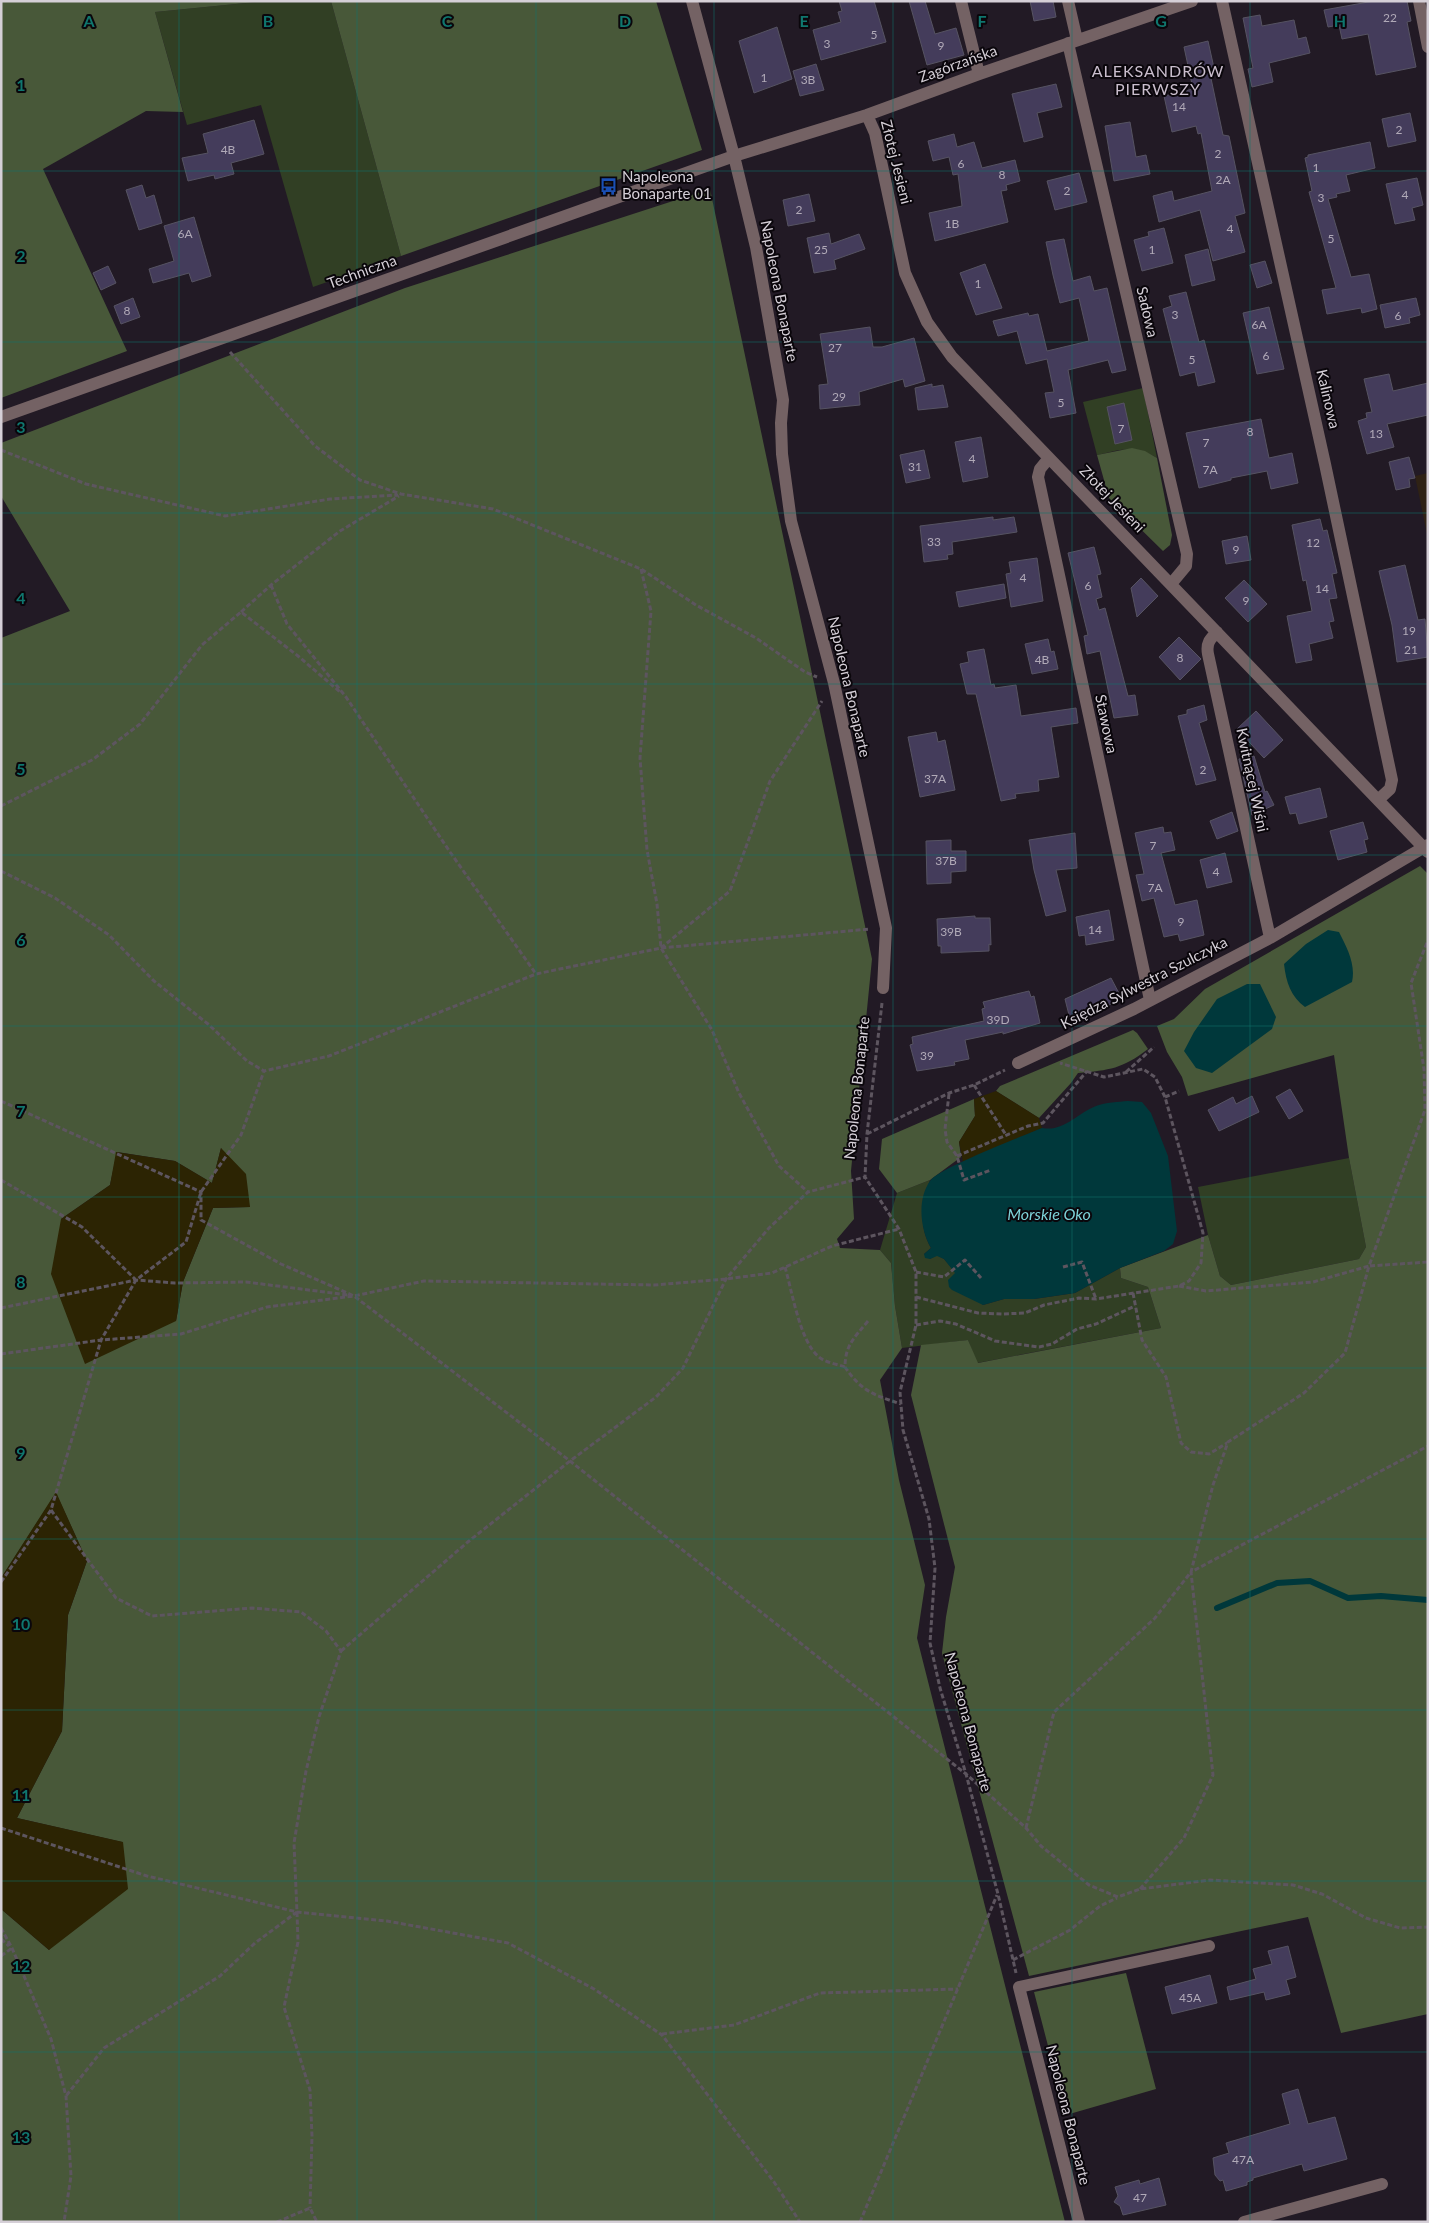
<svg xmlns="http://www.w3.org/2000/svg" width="1429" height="2223" viewBox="0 0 1429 2223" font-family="Lato,sans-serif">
	<rect width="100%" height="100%" fill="#221a25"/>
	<!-- commercial -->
	<path fill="#2f2215" d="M1428,473v66l-13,-63z"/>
	<!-- green -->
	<path fill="#313f24" d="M267,1h64l70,255 -88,31 -52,-182 -74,20 -32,-113z
		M1143,388l14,70c-23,-14 -36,-8 -60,-3l-14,-53z
		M1349,1158l17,89 -7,12 -128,26 -11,-9 -12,-41 -10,-48z
		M930,1180c-8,23 -12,45 1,68l-7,6 6,5 7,-4 7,4 39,46 21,-6h30l41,-6 45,-25 1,10 27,9 13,41 -184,35 -9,-23 -66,8 -7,-42 -4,-43 -11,-13 17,-57z"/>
	<!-- forest -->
	<path fill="#485839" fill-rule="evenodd" d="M1,1h266l-112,11 28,100 -37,-1 -103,58 84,182 -126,47z
		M331,1h325l46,149 -301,106z
		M710,189l162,770 -21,212 3,48 -17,20 3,9 40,2 11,13 4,43 7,42 -22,32 19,100 26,105 -8,53 148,584h-1064v-313l48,41 73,-108 -105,-24 45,-87 6,-116 19,-54 -31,-68 -55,85v-940l69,-27 -69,-115v-53l404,-155zM221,1148l29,59 -37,1 -30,74 -7,39 -115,-102 49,-34 7,-33 58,9 37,22z
		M1132,448l13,3 12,7 15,77 -2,10 -7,6 -54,-53 -12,-43z
		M1420,866l8,8v1140l-87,19 -33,-116 -279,59 -87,-323 4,-36 9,-50 -44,-172 10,-50 47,-5 10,23 183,-35 -13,-41 -27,-9 -1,-10 88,-33 12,41 11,9 128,-26 7,-12 -17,-89 -15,-103 -146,41 -6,-19 -15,-25 -10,-26 17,-7 31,-30z
		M1133,1030l4,3 11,16c-26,20 -38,21 -70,24l-7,10 -32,35 -43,-27 4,-5z
		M974,1099l1,17 -16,26 2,15 -31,23 -33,13 -18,-24 3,-30z
		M1126,1973l30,116 -90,26 -32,-123z"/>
	<!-- sand -->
	<path fill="#2c2403" d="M996,1091l43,27 3,10 -79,34 -4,-20 16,-26 -1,-17z
		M221,1148l25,26 4,33 -37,1 -30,74 -7,39 -91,43 -34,-90 10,-55 49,-34 6,-33 59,9 37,22z
		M56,1492l31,69 -19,54 -6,116 -45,87 106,24 5,47 -79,61 -48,-41v-331z"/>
	<!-- water -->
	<path fill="#00383b" d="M1328,930l11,2c8,16 17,32 13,50l-47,25c-14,-10 -19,-25 -21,-43l22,-20z
		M1247,984h13l16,33 -4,12 -60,44 -16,-5 -12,-17 10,-19 23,-33z
		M1128,1101l14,1 9,11 17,43 9,75 -4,13 -9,7 -44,17 -45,25 -41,6h-30l-21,6 -31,-15 -3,-3 -1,-7 7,-7 -11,-14 -7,-3 -7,3 -5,-1 -1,-4 7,-6c-11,-19 -14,-49 -1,-67 7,-12 93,-45 112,-53 22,4 34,-14 54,-22 10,-4 22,-4 32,-5z"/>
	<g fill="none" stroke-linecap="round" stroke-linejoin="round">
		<!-- stream -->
		<path stroke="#00383b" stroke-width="6" d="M1217,1608l60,-25 33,-2 38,17 33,-2 47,4"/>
	</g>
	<!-- building -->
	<path fill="#443c5b" stroke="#565362" d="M839,1h35l12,41 -65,18 -8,-30 28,-8 -3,-10 4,-1z
		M909,1h16l10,33 21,-6 8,27 -37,10z
		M1030,1h23l3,16 -22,4z
		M1374,1h33l4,20 -4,1 9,45 -40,8 -8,-41 -26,5 -3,-14 -11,2 -4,-17z
		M1260,15l2,11 32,-6 4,19 8,-2 4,16 -41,10 4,19 -21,5 -4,-18 5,-1 -10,-50z
		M777,27l15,52 -38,14 -15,-52z
		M1208,41l6,27 -5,1 14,66 6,1 16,77 -10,3 10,36 -32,9 -13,-51 -41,12 -6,-26 19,-5 2,10 38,-10 -11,-58 -3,1 -2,-8 -24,6 -8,-36 29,-7 -9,-42z
		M816,64l8,26 -24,6 -7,-25z
		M1056,84l6,23 -25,6 6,24 -19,5 -12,-48z
		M1410,113l6,28 -28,6 -6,-28z
		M254,120l10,34 -33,9 3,11 -19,5 -1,-4 -26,6 -6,-23 26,-5 -5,-19z
		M1130,122l6,35 10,-2 4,19 -36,7 -9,-55z
		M954,134l3,13 17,-5 8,26 33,-8 5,21 -14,4 1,5 -6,1 7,31 -73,19 -6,-28 33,-7 -4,-32 -5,1 -4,-18 -16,4 -5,-20z
		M1370,142l5,26 -29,7 4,16 -14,3 1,3 -9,2 23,78 18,-3 8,35 -15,4 -1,-5 -34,6 -5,-24 14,-2 -27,-96 3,-1 -7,-33 3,-1v-2z
		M1079,173l8,29 -32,8 -8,-29z
		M1417,178l6,27 -11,3 3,12 -20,4 -9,-40z
		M142,185l4,13 8,-3 8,28 -23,7 -13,-40z
		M809,194l6,27 -27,5 -5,-26z
		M194,217l17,59 -19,6 -3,-9 -36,10 -4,-14 25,-8 -10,-35z
		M1164,228l9,35 -31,8 -8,-31 15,-4 -1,-4z
		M829,233l2,11 28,-10 6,15 -31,11 2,9 -22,4 -7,-35z
		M1064,239l9,42 17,-5 4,15 13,-3 19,82 -14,3 -4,-13 -40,10 8,43 -26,5 -5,-25 9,-1 -7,-33 -21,5 -9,-33 -19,5 -5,-15 35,-8 1,3 9,-2 9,37 42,-10 -10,-43 -19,5 -7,-28 -7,-33z
		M1208,249l7,31 -23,6 -7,-31z
		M1265,261l7,22 -15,5 -7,-23z
		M985,264l17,44 -26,7 -16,-42z
		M108,266l8,17 -15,7 -8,-17z
		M1186,292l13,50 5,-2 11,42 -17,4 -3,-14 -15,4 -17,-67 9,-3 -3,-10z
		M133,298l7,19 -19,7 -7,-18z
		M1416,298l4,17 -11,3 1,5 -25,5 -5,-23z
		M1269,307l15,62 -27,5 -14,-61z
		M870,327l3,20h9l32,-9 11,43 -20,6 -2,-8 -44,13 1,13 -40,4 -1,-24 9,-1 -8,-50z
		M1389,374l4,17 35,-8v32l-41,9 7,23 -27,7 -9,-33 9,-3 -1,-5 6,-1 -8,-33z
		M932,384v3l11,-2 5,22 -30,3 -3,-22z
		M1124,403l8,37 -17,4 -8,-37z
		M1261,419l8,39 23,-5 6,30 -27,6 -4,-18 -36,7v2l-32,8 -13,-55z
		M981,437l7,40 -25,5 -8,-40z
		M924,450l6,28 -24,5 -6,-28z
		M1409,457l6,21 -6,1 1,8 -14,3 -7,-28z
		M993,517v3l21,-3 3,15 -65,10 1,12 -6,1 1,4 -24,3 -4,-36z
		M1320,519l3,12 4,-1 10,43 -5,1 5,24 -8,1 5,22 -5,1 4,16 -24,6 3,16 -16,3 -9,-47 25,-5 -6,-31 -3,1 -11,-56z
		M1247,536l4,24 -25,4 -4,-23z
		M1094,547l7,27 -4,1 5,22 -6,2 3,11 6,-2 23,88 7,-1 3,20 -24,3 -14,-67 -13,3 -3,-18 4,-1 -20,-82z
		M1037,558l6,43 -32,6 -5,-33 5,-1 -2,-11z
		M1405,565l13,55 7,-1 3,38 -31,5 -5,-37 -13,-54z
		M1141,578l17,18 -21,21 -6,-29z
		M1244,580l23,24 -19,18 -23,-24z
		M1004,584l2,14 -47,9 -3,-15z
		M1179,637l22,22 -21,21 -21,-23z
		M1048,639l3,13 3,-1 4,18 -26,5 -7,-30z
		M984,649l7,36 3,-1 1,4 21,-3 5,31 55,-8 2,15 -27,4 8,50 -21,3 1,11 -24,3 1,4 -15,3 -25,-107h-9l-7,-30 9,-2 -2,-10z
		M1204,705l3,15 -8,3 17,57 -20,5 -18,-69 9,-2v-4z
		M1256,711l27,29 -19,18 -27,-29z
		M936,732l2,10 7,-2 10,50 -35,7 -12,-60z
		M1254,756l11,36 2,-1 7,14 -22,10 -13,-56z
		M1320,788l7,29 -28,7 -3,-11 -6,1 -5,-17z
		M1232,812l6,19 -21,8 -7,-18z
		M1363,822l5,17 -4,1 3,12 -29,8 -8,-29z
		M1163,827l1,6 7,-1 4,18 -14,3 14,52 22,-5 7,35 -24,6 -2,-7 -14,3 -10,-39 -12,3 -6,-26 8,-1 -9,-41z
		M1075,833l2,35 -21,2 10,41 -20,5 -12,-46 -5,-30z
		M951,840v11h15v20l-15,1v11l-24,1 -1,-43z
		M1225,853l7,29 -25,6 -7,-28z
		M1109,910l5,30 -28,5 -1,-10 -6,1 -3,-19z
		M975,916v2h15l1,27 -2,-1v7l-48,2v-7h-3l-1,-27z
		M1111,978l11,21 -32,15 -20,5 -5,-20z
		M1029,991l2,6 3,-1 6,27 -37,11v-2l-38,8 4,19 -15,3 1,3 -38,6 -7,-26 3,-1 -1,-7 72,-16 -2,-12 3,-1 -2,-6z
		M1290,1089l13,22 -14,8 -13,-22z
		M1252,1096l7,16 -40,19 -11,-21 25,-13 3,7z
		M1288,1946l8,31 -10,3 4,14 -24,6 -2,-8 -34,8 -3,-13 29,-8 -3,-10 19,-5 -4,-13z
		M1210,1975l7,28 -45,11 -7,-27z
		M1298,2089l10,35 27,-7 12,42 -43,12 -2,-7 -49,14v2l-6,2v3l-21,6 -3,-11 -3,1 -5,-6 -2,-17 16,-5 -3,-10 64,-19 -8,-30z
		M1159,2178l7,27 -43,10 -3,-9 -6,-4 4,-6 -3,-9 24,-7 1,4z"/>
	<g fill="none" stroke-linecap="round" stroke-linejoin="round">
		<!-- path -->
		<path stroke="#5d555f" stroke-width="3" stroke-dasharray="5 2.5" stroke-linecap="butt" d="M230,352l85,94 45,34 41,14 92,15 148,60 55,36 60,33 49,34 12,5
			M1,450l85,34 139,32 105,-17 68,-4
			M641,569l10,42 -11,147 7,92 10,54 4,44 51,82 27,63 40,73 29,26
			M271,585l16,39 59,73 104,155 86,122
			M241,612l30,-27 69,-54 59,-35
			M1,806l91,-46 48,-36 62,-79 39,-33 57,44 42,36
			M1,871l54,27 54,37 45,46 54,43 39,37 17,10 65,-15 207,-82 125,-26 209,-19
			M661,948l69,-57 40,-110 52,-80
			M882,1003l-15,131 -2,43 34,52 17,43v53l-16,67 3,38 26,89 6,49 -5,75 10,45 26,86 32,120 18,79
			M1126,1072l28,-25
			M974,1085l32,50
			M949,1094l-4,35 2,13 10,14 7,24 27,-10
			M1165,1097l14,-6
			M1,1101l200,91v28l80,44 73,32 216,165 396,313 60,54 15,18 48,39 29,12 22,-8 70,-9 83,5 29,9 44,24 34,10 28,-1
			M867,1134l82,-41 25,-8 31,-15
			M957,1156l71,-30 15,-3 44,-52
			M1,1180l81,47 53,52
			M785,1267c7,24 15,75 34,90 7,6 18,7 26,10
			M1063,1267l19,-5 14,37
			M916,1272l28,5 21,-17 16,18
			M1179,1286l27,5 107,-9 56,-16 56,-156 -1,-41 -13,-86 17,-43
			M1133,1293l9,47 24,37 15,66 10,9 18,2 18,-11
			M916,1297l62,16 25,1 22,-1 19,-8 35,-7 17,1 83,-13 10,-5 12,-18 2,-30 -38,-136 -10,-20 -12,-8 -39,8 -44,-14
			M1,1308l135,-28 39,3 71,-1 102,13
			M868,1321c-13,16 -23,24 -23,46 16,24 29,28 56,37
			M916,1325l24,-4 16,3 39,17 44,6 13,-3 25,-15 19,-5 39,-18
			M1,1354l100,-14 80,-6 86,-27 87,-11 70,-15 230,4 72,-6 46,-6 60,-27 67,-17
			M51,1510l65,88 36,18 100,-8 49,4 25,19 15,20 -22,66 -13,54 -12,72 3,69 -42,31 -35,33 -116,72 -38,48
			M1,1582l50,-72 50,-170 35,-60 50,-38 15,-50 40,-57 23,-64
			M341,1651l128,-110 101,-80 86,-64 27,-29 43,-89 43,-51 39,-36 57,-15
			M1,1828l146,48 150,36 90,9 121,22 86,46 68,46 112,147 26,40
			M1026,1828l28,-116 101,-94 36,-46 22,-87 15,-43 76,-49 41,-40 24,-87 59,-4
			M1140,1889l44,-51 29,-63 -22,-203 237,-126
			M297,1912l1,30 -14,65 26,83 2,46 -2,72
			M1,1928l11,20 39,91 15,57 5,80 -7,46
			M1,1939l8,7
			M1,1956l11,-8
			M1013,1960l57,-30 30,-24 17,-8
			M662,2034l72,-9 86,-32 138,-4
			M277,2222l33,-14 7,14
			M860,2222l137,-327"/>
		<!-- minor -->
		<path stroke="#746264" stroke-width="12" d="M692,1l42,155 22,91 27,153 -2,23 1,31 9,67 43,162 52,245 -3,60
			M961,1l18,73
			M1068,1l9,39
			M1222,1l103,463 67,316 -2,9 -12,11
			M1419,1l9,46
			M1068,43l119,511 -1,12 -15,18
			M867,115l8,18 30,140 22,49 25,35 476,495
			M1,417l733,-261 133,-41 112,-41 213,-73
			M1049,458l-9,11 -2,8 112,523
			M1217,632c-7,7 -11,11 -9,22l62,284
			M1018,1063l116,-54 136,-71 158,-93
			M1079,2222l-60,-235 190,-41
			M1244,2222l138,-38"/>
	</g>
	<!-- grid -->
	<path fill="none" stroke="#0f766e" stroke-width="1" stroke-opacity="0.55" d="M179,1v2221M357,1v2221M536,1v2221M714,1v2221M893,1v2221M1072,1v2221M1250,1v2221M1,171h1427M1,342h1427M1,513h1427M1,684h1427M1,855h1427M1,1026h1427M1,1197h1427M1,1368h1427M1,1539h1427M1,1710h1427M1,1881h1427M1,2052h1427"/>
	<!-- icons -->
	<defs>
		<symbol id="bus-bare" viewBox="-9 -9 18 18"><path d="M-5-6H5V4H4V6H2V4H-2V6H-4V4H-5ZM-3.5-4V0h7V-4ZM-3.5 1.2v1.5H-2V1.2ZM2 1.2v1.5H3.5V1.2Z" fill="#1a4fb4" stroke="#0a060b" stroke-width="2.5" paint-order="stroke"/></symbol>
	</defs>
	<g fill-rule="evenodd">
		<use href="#bus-bare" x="596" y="174" width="25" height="25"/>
	</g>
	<g text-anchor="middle" stroke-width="4" stroke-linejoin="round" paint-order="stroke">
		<!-- number labels -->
		<g font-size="12" fill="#b1aab8">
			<text x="1390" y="22">22</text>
			<text x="874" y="39">5</text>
			<text x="827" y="48">3</text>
			<text x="941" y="50">9</text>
			<text x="764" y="82">1</text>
			<text x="808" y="84">3B</text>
			<text x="1179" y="111">14</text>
			<text x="1399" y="134">2</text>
			<text x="228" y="154">4B</text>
			<text x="1218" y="158">2</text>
			<text x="961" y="168">6</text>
			<text x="1316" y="172">1</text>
			<text x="1002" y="179">8</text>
			<text x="1223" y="184">2A</text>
			<text x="1067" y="195">2</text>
			<text x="1405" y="199">4</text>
			<text x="1321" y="202">3</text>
			<text x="799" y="214">2</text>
			<text x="952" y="228">1B</text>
			<text x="1230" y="233">4</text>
			<text x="185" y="238">6A</text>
			<text x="1331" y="243">5</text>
			<text x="821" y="254">25</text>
			<text x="1152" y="254">1</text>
			<text x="978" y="288">1</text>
			<text x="127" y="315">8</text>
			<text x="1175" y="319">3</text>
			<text x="1398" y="320">6</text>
			<text x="1259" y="329">6A</text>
			<text x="835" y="352">27</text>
			<text x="1266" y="360">6</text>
			<text x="1192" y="364">5</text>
			<text x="839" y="401">29</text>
			<text x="1061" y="407">5</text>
			<text x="1121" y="433">7</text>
			<text x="1250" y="436">8</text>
			<text x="1376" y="438">13</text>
			<text x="1206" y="447">7</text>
			<text x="972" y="463">4</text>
			<text x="915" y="471">31</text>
			<text x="1210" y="474">7A</text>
			<text x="934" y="546">33</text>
			<text x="1313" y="547">12</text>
			<text x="1236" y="554">9</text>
			<text x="1023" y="582">4</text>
			<text x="1088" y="590">6</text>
			<text x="1322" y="593">14</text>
			<text x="1246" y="605">9</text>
			<text x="1409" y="635">19</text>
			<text x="1411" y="654">21</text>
			<text x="1180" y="662">8</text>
			<text x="1042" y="664">4B</text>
			<text x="1203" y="774">2</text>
			<text x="935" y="783">37A</text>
			<text x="1153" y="850">7</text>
			<text x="946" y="865">37B</text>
			<text x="1216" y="876">4</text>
			<text x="1155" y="892">7A</text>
			<text x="1181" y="926">9</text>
			<text x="1095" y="934">14</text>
			<text x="951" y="936">39B</text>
			<text x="998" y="1024">39D</text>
			<text x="927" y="1060">39</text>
			<text x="1190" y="2002">45A</text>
			<text x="1243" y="2164">47A</text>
			<text x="1140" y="2202">47</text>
		</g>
		<!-- street labels -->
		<g font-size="15" fill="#d5cfd7" stroke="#0a060b">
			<text transform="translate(958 64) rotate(-20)" y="5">Zagórzańska</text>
			<text transform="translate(896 162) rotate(76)" y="5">Złotej Jesieni</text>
			<text transform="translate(362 272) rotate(-20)" y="5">Techniczna</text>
			<text transform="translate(779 291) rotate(79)" y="5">Napoleona Bonaparte</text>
			<text transform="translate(1147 312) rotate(77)" y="5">Sadowa</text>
			<text transform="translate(1328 399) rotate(77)" y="5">Kalinowa</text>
			<text transform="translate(1112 499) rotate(46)" y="5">Złotej Jesieni</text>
			<text transform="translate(849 687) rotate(77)" y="5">Napoleona Bonaparte</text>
			<text transform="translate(1106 724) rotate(78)" y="5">Stawowa</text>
			<text transform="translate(1252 780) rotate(78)" y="5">Kwitnącej Wiśni</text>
			<text transform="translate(1144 983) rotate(-27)" y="5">Księdza Sylwestra Szulczyka</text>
			<text transform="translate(857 1088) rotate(-84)" y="5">Napoleona Bonaparte</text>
			<text transform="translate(968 1722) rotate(75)" y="5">Napoleona Bonaparte</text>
			<text transform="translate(1068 2115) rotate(76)" y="5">Napoleona Bonaparte</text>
		</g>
		<!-- poi labels -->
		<g font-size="15" fill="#d5cfd7" stroke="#0a060b" text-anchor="start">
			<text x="622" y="182">Napoleona<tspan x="622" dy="17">Bonaparte 01</tspan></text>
		</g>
		<!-- neighbourhood labels -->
		<g font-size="16" letter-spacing="1" fill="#cabecd" stroke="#0a060b">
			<text x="1158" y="77">ALEKSANDRÓW<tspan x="1158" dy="18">PIERWSZY</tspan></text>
		</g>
		<!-- water labels -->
		<g font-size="16" font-style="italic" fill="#7dd2d8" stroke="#0a060b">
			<text x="1049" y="1220">Morskie Oko</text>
		</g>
	</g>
	<g font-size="16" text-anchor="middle" font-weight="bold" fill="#0f766e" stroke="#0a060b" stroke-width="4" stroke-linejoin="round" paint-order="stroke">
		<text x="89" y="27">A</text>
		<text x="268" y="27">B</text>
		<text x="447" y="27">C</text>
		<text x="625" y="27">D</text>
		<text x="804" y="27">E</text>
		<text x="982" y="27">F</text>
		<text x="1161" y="27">G</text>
		<text x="1340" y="27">H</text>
		<text x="21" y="91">1</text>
		<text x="21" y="262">2</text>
		<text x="21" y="433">3</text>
		<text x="21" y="604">4</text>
		<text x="21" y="775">5</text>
		<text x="21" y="946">6</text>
		<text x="21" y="1117">7</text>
		<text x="21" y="1288">8</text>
		<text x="21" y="1459">9</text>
		<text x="21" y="1630">10</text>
		<text x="21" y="1801">11</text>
		<text x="21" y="1972">12</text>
		<text x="21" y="2143">13</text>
	</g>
	<!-- border -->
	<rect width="1429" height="2223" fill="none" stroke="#d5cfd7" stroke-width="5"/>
</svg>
